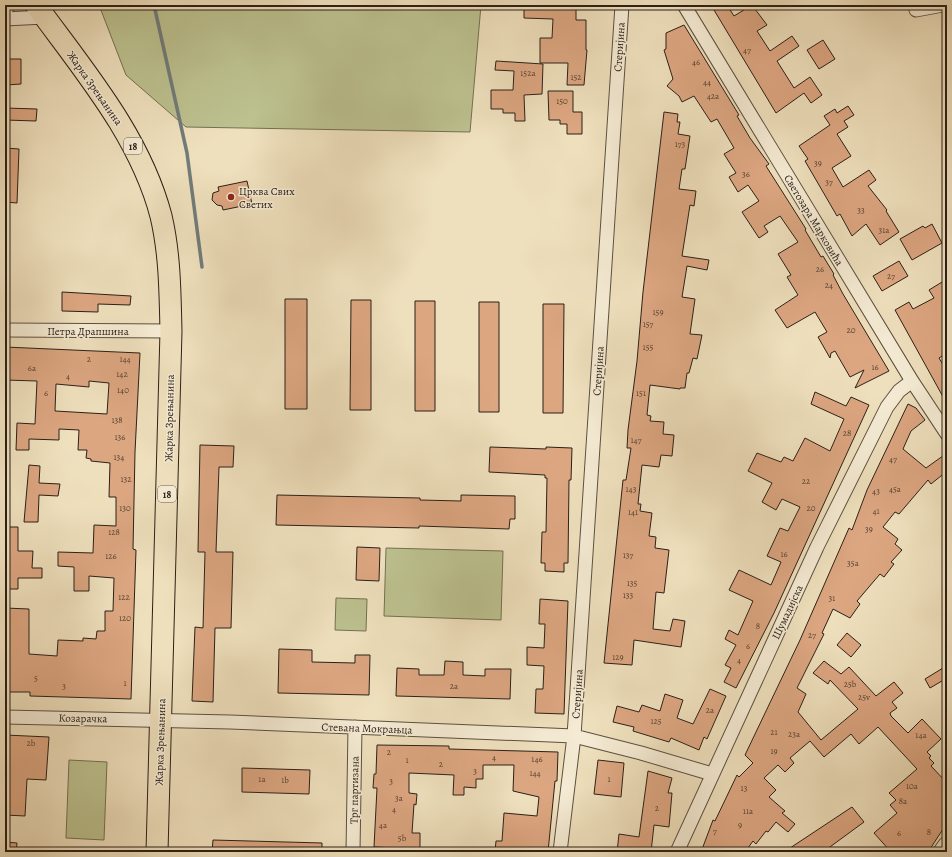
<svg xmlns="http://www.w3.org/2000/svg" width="952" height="857" viewBox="0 0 952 857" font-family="Alegreya,serif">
	<rect width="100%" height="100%" fill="#efe0bd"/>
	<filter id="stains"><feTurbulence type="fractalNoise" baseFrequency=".005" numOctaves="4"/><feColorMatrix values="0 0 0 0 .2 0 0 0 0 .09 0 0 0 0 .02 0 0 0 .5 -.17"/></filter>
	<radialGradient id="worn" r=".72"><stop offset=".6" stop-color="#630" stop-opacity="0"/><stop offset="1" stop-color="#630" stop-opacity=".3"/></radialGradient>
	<!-- green -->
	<path fill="#bcc18f" stroke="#747054" d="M99,5h382l-11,127 -284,-5 -60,-52z
		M386,548l117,3 -2,69 -117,-4z
		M336,598l31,1 -1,32 -31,-1z
		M69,760l38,2 -3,78 -38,-2z"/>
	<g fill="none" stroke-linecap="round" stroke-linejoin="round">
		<!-- stream -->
		<path stroke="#717c7b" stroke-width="3.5" d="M154,5l33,148 15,114"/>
	</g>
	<!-- building -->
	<path fill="#dca681" stroke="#2b2018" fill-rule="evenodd" d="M524,5h52v15h10v30h1l-3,35h-17l1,-22h-28v-25h12l1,-19 -29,-1z
		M711,5h16l7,11 18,-11 15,20 -10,6 13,20 22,-15 7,10 -22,15 17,27 16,-11 12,18 -11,8 -7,-10 -28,20z
		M684,25l55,90 -2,1 13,22 19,26 -3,2 40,63 -1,1 16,27 2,-1 11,18 -1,1 10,19 46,77 -34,17 9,-18 -14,7 -15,-26 -4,2 -1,5 -12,-21 9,-5 -12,-20 -28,16 -12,-18 23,-15 -11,-18 4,-2 -13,-21 20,-12 -18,-26 -16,10 4,6 -9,6 -17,-26 17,-11 -11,-16 -10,7 -9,-15 7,-4 -12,-19 10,-6 -17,-29 -6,3 -17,-26 -12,6 -3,-6 -12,-10 6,-7 -9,-29 2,-1v-16z
		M823,40l12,19 -16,10 -12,-19z
		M6,59h15v25l-15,1z
		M496,61l47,3 -1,30 -18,1 1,26h-10v-8h-12v-4h-12v-19h22l1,-19 -19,-1z
		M548,91h25v21h9v22h-15v-10h-7v-4h-11z
		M848,106l6,9 -10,6 4,6 -11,7 14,22 -19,12 11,19 26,-17 7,10 -8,6 19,24 -1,1 13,21 -19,13 -14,-21 -14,12 -12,-22 -3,2 -32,-55 3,-2 -9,-13 31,-21 -6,-9 11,-7 2,4z
		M5,108l32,1 -1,12 -31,-1z
		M664,112l14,2 -1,8h3l-2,12 12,2 -5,33h-3l-3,20 17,2 -2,15 -4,-1 -8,51 27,4 -2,10 -20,-4 -5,31 13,2 -5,35 12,1 -5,24 -4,-1 -4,15h-2l-2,15h-5v1l-30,-4 -3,30 4,1 -1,5 14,1 -1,12 11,1 -2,21 -11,-1 -2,12 -17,-2 -4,39h3l-1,7 12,2 -3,23 7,1 -1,11 14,2 -5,43 -8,-1 -3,37 17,2 3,-12 12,2 -4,26 -47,-7 -2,25 -28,-2 19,-183h3l5,-32h-4l1,-18 9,-69 6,-69z
		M5,148l14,1 -2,54 -12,-1z
		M247,181l5,23 -29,6 -1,-4 -5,-1 -5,-5 1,-7 6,-2 -1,-4z
		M932,224l10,19 -30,17 -12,-21 23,-13 2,2z
		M899,261l9,15 -26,15 -9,-15z
		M947,279v74l-8,5 8,13v33l-52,-94 14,-8 4,7 21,-11 -5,-8z
		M62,292l69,4 -1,9 -32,-1v8l-36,-1z
		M285,299h22v110h-22z
		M351,300h20v110h-21z
		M415,301h20v110h-20z
		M479,302h20v110h-20z
		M543,304h21l-1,109h-20z
		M5,347l135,6 -5,99 -2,97 3,1 -5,149 -101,-3v-4h-25v-84l24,1v45l28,2 1,-16 25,1v-3l13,1 1,-8h8v-20h8l1,-33 -25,-2v15h-15v-24l-16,-1v-14l35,1 1,-28 22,1v-29h-7l1,-34 -19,-2v-2l-5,-1 1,-8h-9l1,-20 -20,-1v11l-30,-1v11h-13l1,-27 18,1 2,-43 -32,-1zM89,381l20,2 -2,31 -52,-3 1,-27 33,3z
		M815,392l31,14 5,-9 18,8 -95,208 -38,75 -12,-6 7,-14 -6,-3 11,-20 -11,-6 4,-9 9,5 15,-34 -24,-11 10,-20 32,15 10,-23 -14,-6 13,-28 8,3 12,-24 -18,-8 -6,11 -14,-8 10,-19 -24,-12 9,-18 24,9 3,-5 9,4 12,-23 25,13 14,-32 -33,-15z
		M908,404l8,4 9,12 -14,11 -8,18 23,19 21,-15v18l-16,13 -3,-4 -29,34 -4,-2 -12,15 15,12 -3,5 7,6 -11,12 3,2 -10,13 -4,-3 -23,27 3,3 -10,14 -17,-9 -11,24 2,1 -27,54 9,6 -8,18 23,28 37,-31 -28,-29 -2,4 -15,-11 11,-12 17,13 8,-7 27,29 18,-14 9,11 -11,9 5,6 -7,5 1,3 17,17 14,-14 19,20 -14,13 4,4 -2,2 5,5 -3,3 16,17v40l-19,29h-37l-17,-19 23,-20 -7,-8 6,-5 -7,-7 28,-24 -39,-42 -19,17 -8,-10 -27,23 -14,-16 -20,17 4,5 -9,9 -7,-7 -14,13 12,12 -7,7 16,14 -3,2 13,11 -7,8 -12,-10 -8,10 -2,-1 -10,13 -3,-3 -8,11h-44l12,-32 2,1 22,-46 2,2 14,-14 -8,-8 55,-115 49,-112 3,2 15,-40z
		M200,445l34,1 -1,21h-14l-3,85h17l-2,76h-16l-2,74 -21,-1 3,-74 8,1 2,-76h-7z
		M490,447l56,2v-2l26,1 -1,32h-2l-1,83h-4v9l-19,-1v-8h-4l1,-31h4l1,-54h-2v-3l-56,-3z
		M29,465l11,1 -1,17 21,1 -2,12 -19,-1 -1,27h-14z
		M277,495l143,3v2l41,1v-6l54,1v23h-5l-1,10 -90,-3v2l-143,-3z
		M5,527h13v24h15l-1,17h10v10h-24v11h-13z
		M357,547l23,1 -1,33 -23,-1z
		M540,599l28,2 -4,113 -29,-1 1,-24h7l1,-23 -17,-1v-18l17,1 1,-24h-6z
		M847,633l14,12 -10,12 -14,-12z
		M279,649l33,1v12l43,1v-8h15l-1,40 -91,-2z
		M445,661l18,1v13l22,1v-7h26l-1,30 -114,-3 1,-28 22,1v6h25z
		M943,668l4,10 -17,10 -5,-9z
		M710,689l16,7 -19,43 -3,-2 -5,13 -28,-12 -2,4 -36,-11 1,-4 -21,-5 4,-16 22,6 3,-7 18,6 5,-17 18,6 -6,18 16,6z
		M5,735l44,2 -3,43 -19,-1 -2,37 -20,-1z
		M377,745l72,1v3l109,3 -1,29h-2l-7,71 -53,-1 1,-10h6l2,-28 33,3 2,-19 -26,-6 1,-26h-31v14h-7v9l-12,-1v8h-11l1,-20 -45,-2v20l8,1 -1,11 -2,-1 -2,29h8v19h-20v-4l-26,-1 3,-59h-4l1,-14h2z
		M598,760l26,3 -3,34 -27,-3z
		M242,768l68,2 -1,24 -67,-2z
		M648,771l24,7 -4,15h4l-3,34 -15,-2 -3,27h-34l2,-18 20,3z
		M852,807l12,15 -41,30h-39z
		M213,840l109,3v9h-110z
		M5,842l12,1 -1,9h-11z"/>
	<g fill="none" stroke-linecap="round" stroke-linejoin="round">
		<defs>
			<path id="minor" d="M684,5l228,376 35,53
				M916,10l27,-5
				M5,12l3,-7
				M5,19l40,-2
				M5,330l166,1
				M5,717l225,5 344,14 67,17 71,21
				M353,852l2,-125
				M560,852l14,-116 48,-731
				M677,852l140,-305 70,-140 12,-16 13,-10"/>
			<path id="tertiary" d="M942,852l5,-7"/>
			<path id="primary" d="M36,5c48,66 104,131 125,211 9,38 9,77 10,115l-14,521"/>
		</defs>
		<!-- minor casing -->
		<use href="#minor" stroke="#5c5041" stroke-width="15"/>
		<!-- tertiary casing -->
		<use href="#tertiary" stroke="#5c5041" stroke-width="19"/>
		<!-- primary casing -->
		<use href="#primary" stroke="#2b2018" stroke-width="23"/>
		<!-- minor -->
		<use href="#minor" stroke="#f5ebd4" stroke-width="13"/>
		<!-- tertiary -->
		<use href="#tertiary" stroke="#f5ebd4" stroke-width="17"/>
		<!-- primary -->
		<use href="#primary" stroke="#efe0bd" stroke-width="21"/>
	</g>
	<!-- markers -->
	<circle fill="#8f2418" stroke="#f5ebd4" stroke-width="1.5" cx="231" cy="197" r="4"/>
	<g text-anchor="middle" stroke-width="3" stroke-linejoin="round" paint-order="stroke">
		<!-- number labels -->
		<g font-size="9" fill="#574232">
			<text x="747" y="53">47</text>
			<text x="696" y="65">46</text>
			<text x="528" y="76">152a</text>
			<text x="576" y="80">152</text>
			<text x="707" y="85">44</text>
			<text x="713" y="99">42a</text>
			<text x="562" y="104">150</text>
			<text x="680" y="147">173</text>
			<text x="818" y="166">39</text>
			<text x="746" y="177">36</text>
			<text x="829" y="185">37</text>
			<text x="861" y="213">33</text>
			<text x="884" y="233">31a</text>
			<text x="820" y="272">26</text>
			<text x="891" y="279">27</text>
			<text x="829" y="288">24</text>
			<text x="658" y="315">159</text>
			<text x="648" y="327">157</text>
			<text x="851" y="333">20</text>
			<text x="648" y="350">155</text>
			<text x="89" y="362">2</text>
			<text x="125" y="362">144</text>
			<text x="875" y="370">16</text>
			<text x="32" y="371">6a</text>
			<text x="122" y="377">142</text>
			<text x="68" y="379">4</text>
			<text x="123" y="393">140</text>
			<text x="46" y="396">6</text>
			<text x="641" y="396">151</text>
			<text x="117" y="423">138</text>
			<text x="847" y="436">28</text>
			<text x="120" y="440">136</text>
			<text x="636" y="443">147</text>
			<text x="119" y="460">134</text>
			<text x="893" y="462">47</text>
			<text x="126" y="482">132</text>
			<text x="806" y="484">22</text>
			<text x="631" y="492">143</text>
			<text x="895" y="492">45a</text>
			<text x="876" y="494">43</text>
			<text x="125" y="511">130</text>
			<text x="811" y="511">20</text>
			<text x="876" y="514">41</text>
			<text x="633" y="515">141</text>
			<text x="869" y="532">39</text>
			<text x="114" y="535">128</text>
			<text x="784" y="557">16</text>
			<text x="628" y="558">137</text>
			<text x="111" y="559">126</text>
			<text x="853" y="566">35a</text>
			<text x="632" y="586">135</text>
			<text x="628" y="598">133</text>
			<text x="124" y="600">122</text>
			<text x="832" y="601">31</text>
			<text x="125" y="621">120</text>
			<text x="758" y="629">8</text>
			<text x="812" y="638">27</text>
			<text x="748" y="649">6</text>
			<text x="618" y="660">129</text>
			<text x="739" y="663">4</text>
			<text x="36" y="681">5</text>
			<text x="125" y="686">1</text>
			<text x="850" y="687">25b</text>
			<text x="64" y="689">3</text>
			<text x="454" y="689">2a</text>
			<text x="864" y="700">25v</text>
			<text x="710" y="713">2a</text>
			<text x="656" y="724">125</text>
			<text x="774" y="735">21</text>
			<text x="794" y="737">23a</text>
			<text x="921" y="738">14a</text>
			<text x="31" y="746">2b</text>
			<text x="774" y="754">19</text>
			<text x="389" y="755">2</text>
			<text x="494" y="760">4</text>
			<text x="537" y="762">146</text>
			<text x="407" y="763">1</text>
			<text x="441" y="767">2</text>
			<text x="475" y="774">3</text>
			<text x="535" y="776">144</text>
			<text x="262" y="782">1a</text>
			<text x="609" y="782">1</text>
			<text x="285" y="783">1b</text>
			<text x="391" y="784">3</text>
			<text x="912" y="789">10a</text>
			<text x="744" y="791">13</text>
			<text x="399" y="801">3a</text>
			<text x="903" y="804">8a</text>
			<text x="657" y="811">2</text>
			<text x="394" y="812">4</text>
			<text x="748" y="814">11a</text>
			<text x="383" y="828">4a</text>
			<text x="740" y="828">9</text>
			<text x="715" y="834">7</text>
			<text x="929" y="835">8</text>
			<text x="899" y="836">6</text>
			<text x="402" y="841">5b</text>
		</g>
		<!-- shield labels -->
		<g fill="#f5ebd4" stroke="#685d50" stroke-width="1">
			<rect x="124" y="138" width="18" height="16" rx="3"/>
			<rect x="158" y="486" width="18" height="16" rx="3"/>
		</g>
		<g font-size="10" font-weight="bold" fill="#2b2018">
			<text x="133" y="150">18</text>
			<text x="167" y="498">18</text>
		</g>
		<!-- street labels -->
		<g font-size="11" fill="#2b2018" stroke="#f5ebd4">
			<text transform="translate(619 47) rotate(-86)" y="4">Стеријина</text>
			<text transform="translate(95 88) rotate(55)" y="4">Жарка Зрењанина</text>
			<text transform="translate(814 220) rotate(59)" y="4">Светозара Марковића</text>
			<text x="88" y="335">Петра Драпшина</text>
			<text transform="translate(598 371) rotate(-86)" y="4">Стеријина</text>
			<text transform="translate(169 418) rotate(-89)" y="4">Жарка Зрењанина</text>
			<text transform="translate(787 612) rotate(-65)" y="4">Шумадијска</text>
			<text transform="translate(577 694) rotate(-86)" y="4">Стеријина</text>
			<text transform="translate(83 718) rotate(1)" y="4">Козарачка</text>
			<text transform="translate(367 728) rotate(2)" y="4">Стевана Мокрањца</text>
			<text transform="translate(160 742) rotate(-88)" y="4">Жарка Зрењанина</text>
			<text transform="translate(354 790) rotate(-89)" y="4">Трг партизана</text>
		</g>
		<!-- poi labels -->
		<g font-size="11" fill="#2b2018" stroke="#f5ebd4" text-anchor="start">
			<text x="239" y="195">Црква Свих<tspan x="239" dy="13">Светих</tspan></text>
		</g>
	</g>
	<!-- margin -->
	<rect width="952" height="857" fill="none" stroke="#efe0bd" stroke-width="20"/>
	<rect x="6" y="6" width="940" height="845" fill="none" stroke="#2b2018" stroke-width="2"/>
	<rect x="10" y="10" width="932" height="837" fill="none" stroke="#2b2018"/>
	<rect width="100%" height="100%" filter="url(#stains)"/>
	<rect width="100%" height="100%" fill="url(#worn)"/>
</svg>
